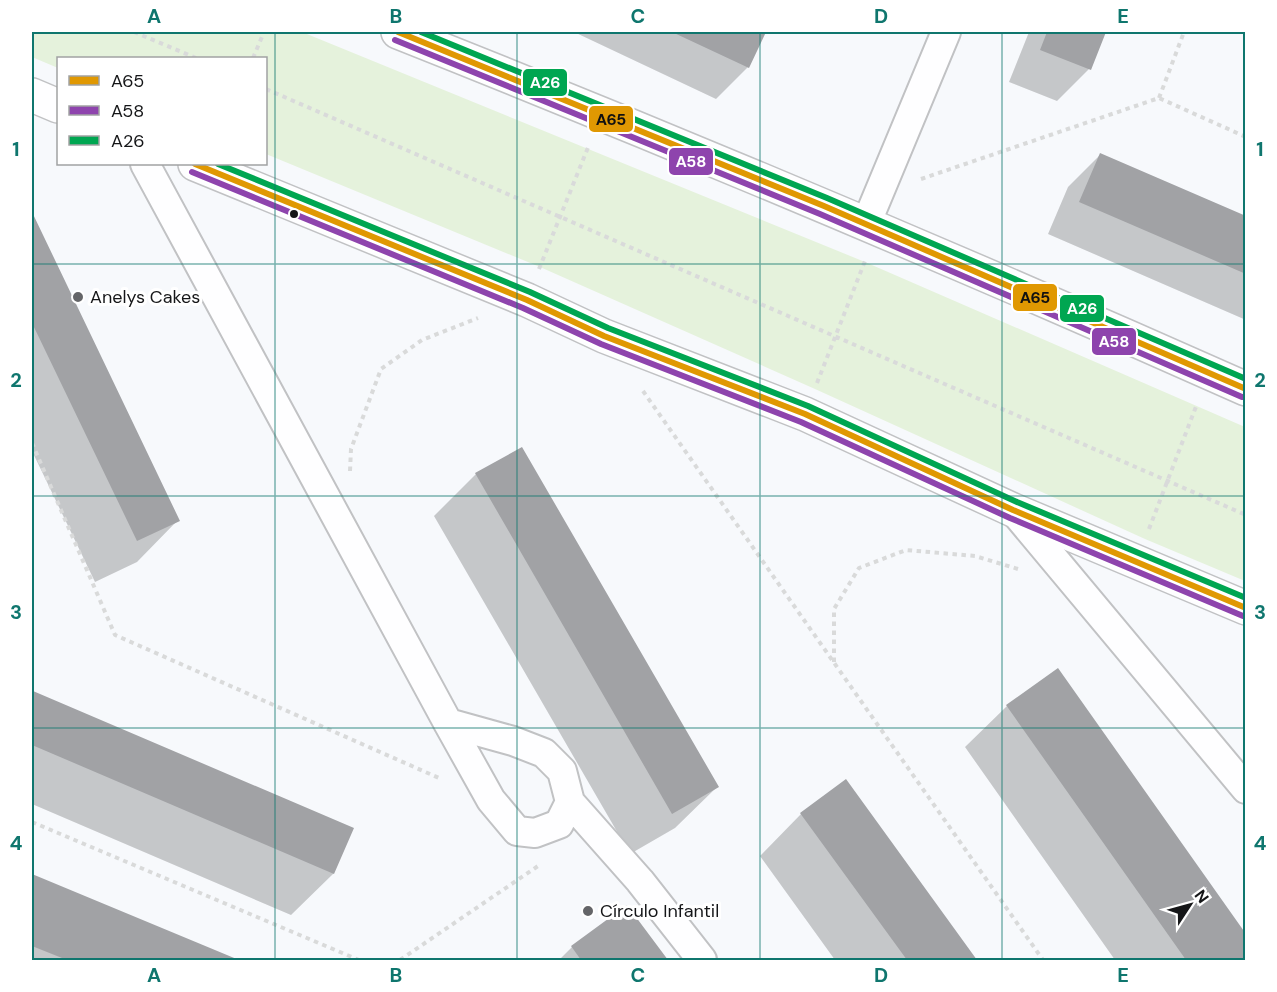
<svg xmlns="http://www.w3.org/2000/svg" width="1277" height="992" viewBox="0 0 1277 992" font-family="'DM Sans',sans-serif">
	<rect width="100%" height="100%" fill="#f7f9fc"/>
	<!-- green -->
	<path fill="#e5f2dc" d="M32,32h270l563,230 380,165v154l-100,-42 -330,-150 -275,-122 -274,-113v-96h-208v10l-26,-11z"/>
	<!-- shadow -->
	<path fill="#0003" d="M574,32h190l-16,35 -32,32z
		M1029,32h75l-15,37 -32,32 -48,-19z
		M1100,155l146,63v102l-198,-86 20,-47z
		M32,215l146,305 -41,42 -42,20 -63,-131z
		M521,449l196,338 -42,41 -45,26 -196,-338 42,-42z
		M33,693l319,136 -19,45 -42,41 -259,-111z
		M1007,706l239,231v23h-131l-150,-213z
		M846,782l129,178h-140l-75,-104 41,-42z
		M32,875l203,85h-203z
		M627,907l39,53h-107l13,-13z"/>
	<!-- building -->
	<path fill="#a1a2a5" d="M672,32h94l-17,36z
		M1047,32h59l-15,38 -51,-20z
		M1100,153l146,63v58l-167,-72z
		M32,212l148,309 -43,20 -105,-218z
		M522,447l197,340 -47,27 -197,-341z
		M1058,668l188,266v26h-60l-180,-255z
		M33,691l321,137 -20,46 -302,-129z
		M846,779l131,181h-70l-107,-147z
		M32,874l207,86h-172l-35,-14z
		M627,905l41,55h-87l-10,-14z"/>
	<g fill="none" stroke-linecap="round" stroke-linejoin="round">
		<defs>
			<path id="street" d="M145,164l303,559 43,77 26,31 18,2 24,-9 11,-22 -8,-31 -18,-18 -31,-12 -65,-18
				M866,224l80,-192
				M1013,510l233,279
				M570,802l70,79 62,79"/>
			<path id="secondary" d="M398,32c285,113 567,232 848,357
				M32,95l26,11
				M195,164l332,136 77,36 201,78 208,96 233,98"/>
		</defs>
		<!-- street casing -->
		<use href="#street" stroke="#c1c2c4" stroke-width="32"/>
		<!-- secondary casing -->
		<use href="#secondary" stroke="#c1c2c4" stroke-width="36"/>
		<!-- path -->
		<path stroke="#d9dada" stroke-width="4" stroke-dasharray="4.5 4.5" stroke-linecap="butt" d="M134,32l62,26
			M253,58l11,-26
			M266,89l980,426
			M1159,98l25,-66
			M921,179l238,-81 87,39
			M539,269l50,-124
			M817,383l48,-122
			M643,391l400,569
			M32,443l83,192 324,143
			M350,471l1,-22 30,-80 41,-29 56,-22
			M1149,529l48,-125
			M834,662v-53l25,-41 47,-18 69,6 43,13
			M32,822l327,138
			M400,960l138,-94"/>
		<!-- street -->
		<use href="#street" stroke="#fefeff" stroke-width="28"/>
		<!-- secondary -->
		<use href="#secondary" stroke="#fefeff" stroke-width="33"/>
		<defs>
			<path id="bus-1" d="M398,32l426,174 422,183
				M195,164l332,136 77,36 201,78 208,96 233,98"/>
			<path id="bus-2" d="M395,40l425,174 422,183
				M192,172l331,136 78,36 200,78 209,96 233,98"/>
			<path id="bus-3" d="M421,32l406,166 419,181
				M218,164l312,128 78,36 200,78 209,96 229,96"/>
		</defs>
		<!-- bus-1 casing -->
		<use href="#bus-1" stroke="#fff" stroke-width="10"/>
		<!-- bus-2 casing -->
		<use href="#bus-2" stroke="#fff" stroke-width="10"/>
		<!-- bus-3 casing -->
		<use href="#bus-3" stroke="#fff" stroke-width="10"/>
		<!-- bus-1 -->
		<use href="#bus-1" stroke="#e09802" stroke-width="6"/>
		<!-- bus-2 -->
		<use href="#bus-2" stroke="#8e44ad" stroke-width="6"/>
		<!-- bus-3 -->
		<use href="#bus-3" stroke="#00a651" stroke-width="6"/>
	</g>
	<!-- grid -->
	<path fill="none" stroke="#0f766e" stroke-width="1.5" stroke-opacity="0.55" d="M275,32v928M517,32v928M760,32v928M1002,32v928M32,264h1214M32,496h1214M32,728h1214"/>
	<!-- markers -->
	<circle fill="#151618" stroke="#fff" stroke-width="2" cx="294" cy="214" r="5"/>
	<g fill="#646568" stroke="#fff" stroke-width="2">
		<circle cx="78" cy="297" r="6"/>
		<circle cx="588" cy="911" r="6"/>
	</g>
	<g text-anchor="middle" stroke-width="6" stroke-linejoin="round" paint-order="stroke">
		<!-- poi labels -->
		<g font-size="18" fill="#151618" stroke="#fff" text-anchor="start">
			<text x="90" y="303">Anelys Cakes</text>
			<text x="600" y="917">Círculo Infantil</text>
		</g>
	</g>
	<g stroke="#fff" stroke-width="2">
		<rect x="522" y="68" width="46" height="29" rx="6" fill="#00a651"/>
		<rect x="588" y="105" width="46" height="28" rx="6" fill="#e09802"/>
		<rect x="668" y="147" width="46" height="29" rx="6" fill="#8e44ad"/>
		<rect x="1012" y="283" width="46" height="29" rx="6" fill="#e09802"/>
		<rect x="1059" y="294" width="46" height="29" rx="6" fill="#00a651"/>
		<rect x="1091" y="327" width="46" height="29" rx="6" fill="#8e44ad"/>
	</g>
	<g font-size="16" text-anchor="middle" font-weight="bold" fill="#fff">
		<text x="545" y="88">A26</text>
		<text x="691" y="167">A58</text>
		<text x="1082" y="314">A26</text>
		<text x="1114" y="347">A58</text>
	</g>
	<g font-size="16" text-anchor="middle" font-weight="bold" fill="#111">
		<text x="611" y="125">A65</text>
		<text x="1035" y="303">A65</text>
	</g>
	<!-- border -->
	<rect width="1277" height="992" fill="none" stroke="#ffffff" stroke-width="66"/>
	<!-- legend -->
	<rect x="57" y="57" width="210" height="108" fill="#ffffff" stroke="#a1a2a3" stroke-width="1.5"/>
	<rect x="69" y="76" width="30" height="9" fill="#e09802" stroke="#a1a2a3" stroke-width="1.5"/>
	<text x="111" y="87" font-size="18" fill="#151618">A65</text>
	<rect x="69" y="106" width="30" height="9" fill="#8e44ad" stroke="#a1a2a3" stroke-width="1.5"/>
	<text x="111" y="117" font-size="18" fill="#151618">A58</text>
	<rect x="69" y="136" width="30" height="9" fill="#00a651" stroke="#a1a2a3" stroke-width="1.5"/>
	<text x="111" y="147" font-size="18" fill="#151618">A26</text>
	<!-- north arrow -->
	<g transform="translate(1190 905) rotate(54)" stroke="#ffffff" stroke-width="4.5" paint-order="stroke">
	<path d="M0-4.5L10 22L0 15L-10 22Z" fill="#151618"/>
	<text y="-9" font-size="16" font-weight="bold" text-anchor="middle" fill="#151618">N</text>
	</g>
	<rect x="33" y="33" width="1211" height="926" fill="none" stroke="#0f766e" stroke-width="2"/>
	<g font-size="20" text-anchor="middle" font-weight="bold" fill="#0f766e">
		<text x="154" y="23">A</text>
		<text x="396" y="23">B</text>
		<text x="638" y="23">C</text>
		<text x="881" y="23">D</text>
		<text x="1123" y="23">E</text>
		<text x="16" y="156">1</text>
		<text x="1260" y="156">1</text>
		<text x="16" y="387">2</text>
		<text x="1260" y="387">2</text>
		<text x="16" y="619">3</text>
		<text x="1260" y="619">3</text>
		<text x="16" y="850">4</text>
		<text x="1260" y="850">4</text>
		<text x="154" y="982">A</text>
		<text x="396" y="982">B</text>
		<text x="638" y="982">C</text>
		<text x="881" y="982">D</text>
		<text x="1123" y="982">E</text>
	</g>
</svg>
